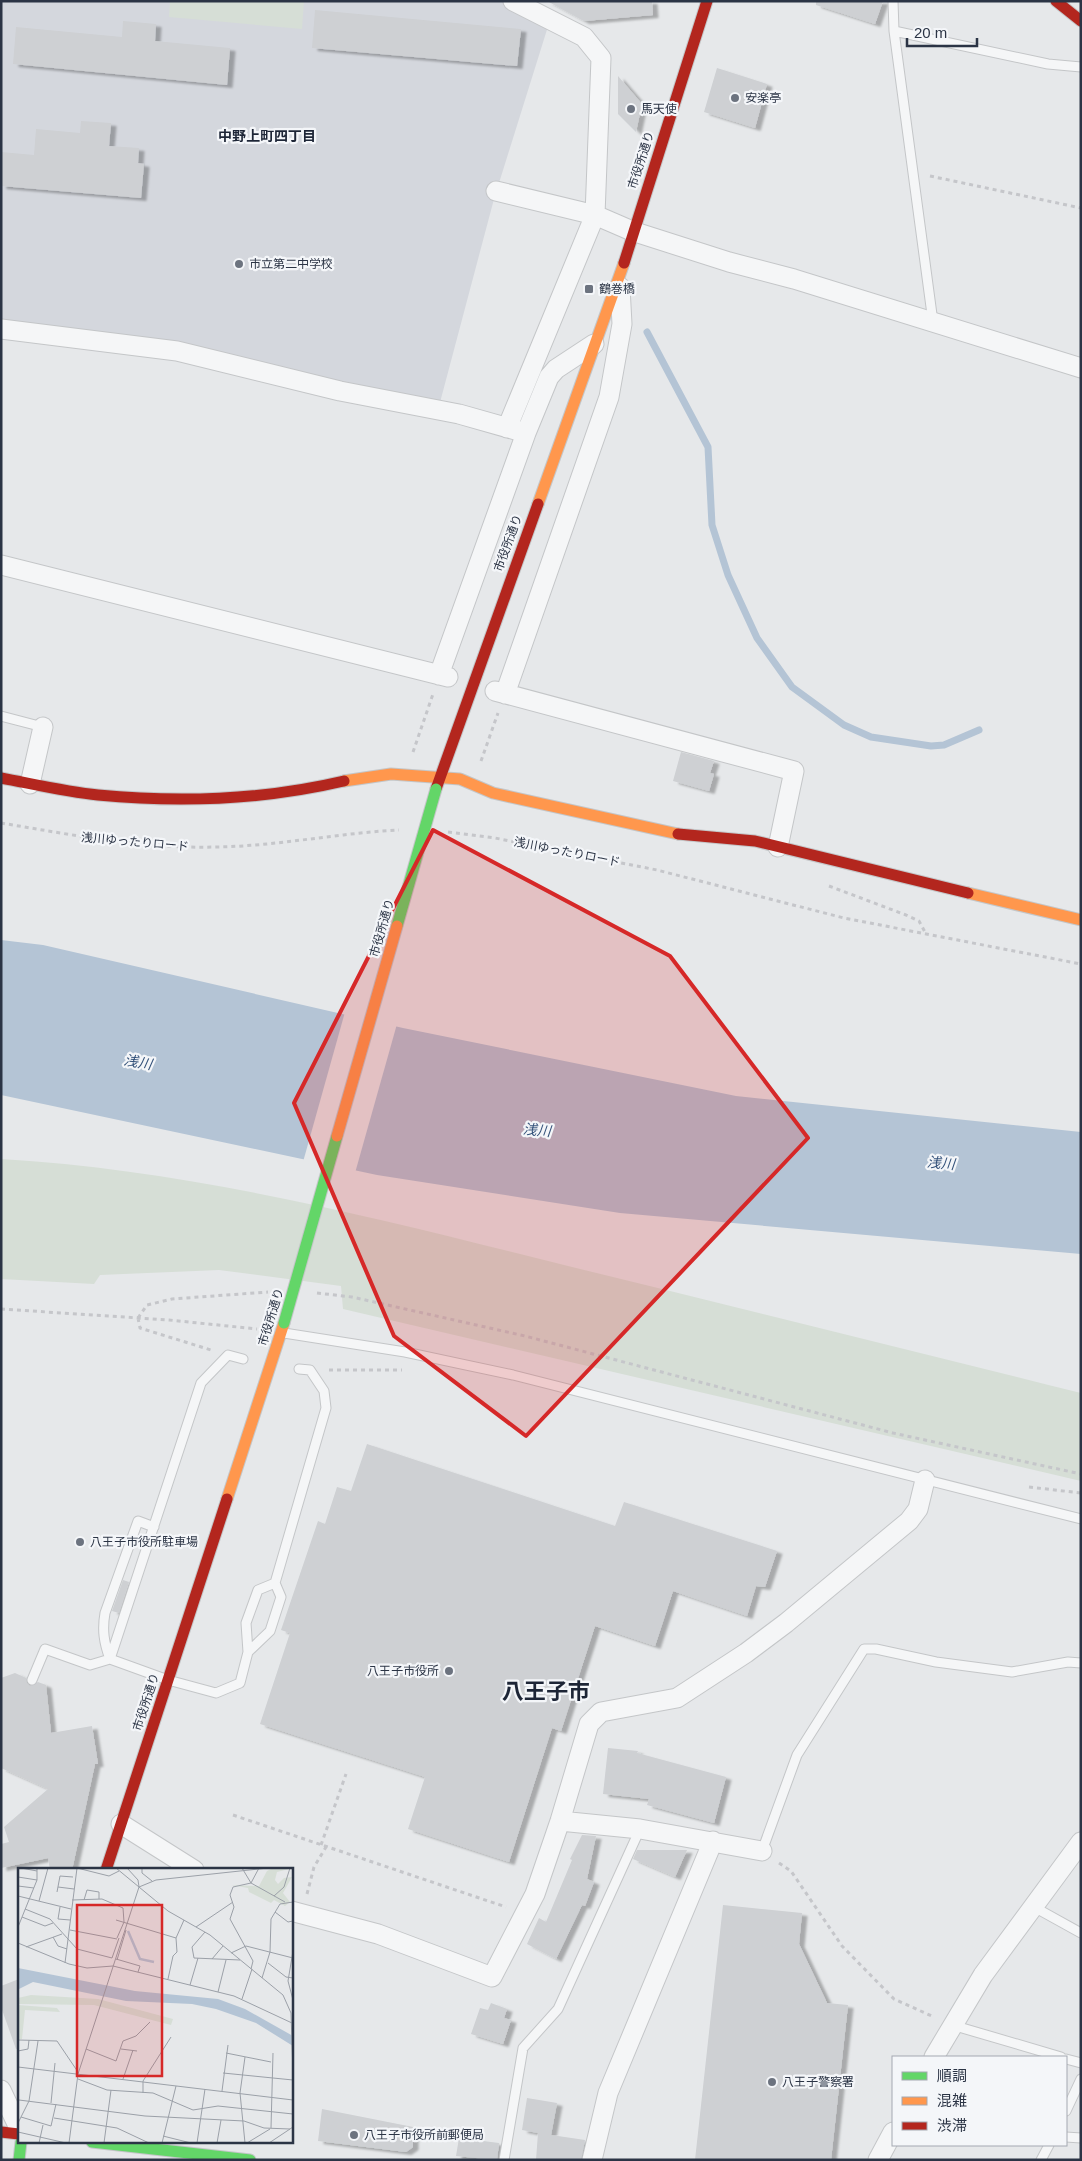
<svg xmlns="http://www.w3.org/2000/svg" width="1082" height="2161" viewBox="0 0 1082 2161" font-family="Helvetica,'Noto Sans JP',sans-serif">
	<defs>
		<filter id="shadow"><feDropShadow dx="5.5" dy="3" stdDeviation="1" flood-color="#0004"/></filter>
	</defs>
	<rect width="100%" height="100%" fill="#e6e8ea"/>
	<!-- built -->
	<path fill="#d4d7dd" d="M1,1h512l37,19 -56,179 -56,211 -261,-59 -176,-22z"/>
	<!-- green -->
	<path fill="#d6ded6" d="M170,1h134l-2,28 -133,-12z
		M1,1159c191,11 383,61 567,107 171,42 342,84 513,127v88l-738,-172 -2,-23 -122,-16 -119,5 -6,9 -93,-5z"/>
	<!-- water -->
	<path fill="#b4c4d5" d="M1,940l42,5 360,83 333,68 345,36v122l-461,-41 -243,-38 -376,-80z"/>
	<!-- pier -->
	<path fill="#e6e8ea" d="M345,1012l52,12 -42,149 -52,-11z"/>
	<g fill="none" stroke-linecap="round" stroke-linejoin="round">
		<!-- stream -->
		<path stroke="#b4c4d5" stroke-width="7" d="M647,332l61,115 4,78 16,50 29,63 35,49 52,38 27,12 60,9 13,-1 35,-15"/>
	</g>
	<!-- building -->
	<path fill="#ced0d3" filter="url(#shadow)" d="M547,1h105l1,14 -69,6z
		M816,1h67l-8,23 -59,-19z
		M315,10l206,19 -4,37 -205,-18z
		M123,21l33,3 -1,17 75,7 -3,37 -214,-21 3,-37 106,10z
		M717,68l50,16 -12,44 -51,-16z
		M618,76l24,28 -6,28 -18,-18z
		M81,121l30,2 -2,23 30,2 -1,15 6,1 -3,34 -140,-12v-34l33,3 2,-26 44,4z
		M681,752l33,9 -4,12 4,1 -5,17 -36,-10z
		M367,1444l248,82 9,-24 153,49 -12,36 -9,-1 -9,30 -74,-25 -18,55 -60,-20 -34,105 -9,-3 -43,134 -101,-33 17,-52 -165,-53 30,-91 -9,-3 37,-109 7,3 12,-37 14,4z
		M123,1580l6,2 -10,31 -7,-2z
		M15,1673l11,5 1,5 3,3 8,-4 8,3 5,48 41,-7 6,38h-3l-23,106h-22l-2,-12 -47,10v-24l8,-2 -5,-15 44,-38 -47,-21v-90z
		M608,1748l30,3 -1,2 89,24 -12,46 -67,-18 2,-6 -46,-5z
		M582,1835l14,1 -9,43 7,3 -9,24 -3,-1 -26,54 -29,-15 12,-26 7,4 26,-62 -2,-1z
		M637,1850h50l-12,27 -42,-18z
		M723,1905l79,8 -3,31 28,59 21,2 -17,155h-136z
		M19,1979v69l-3,1 -15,-42v-21z
		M491,2003l16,6 -3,9 7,2 -8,24 -32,-10 9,-26 8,2z
		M527,2098l30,5 -6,32 34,5 -4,20h-45l2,-27 -16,-3z
		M322,2109l91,18v20l-7,5 -88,-11z
		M459,2138l40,5 -2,17 -41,-4z"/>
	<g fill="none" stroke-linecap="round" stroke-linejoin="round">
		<defs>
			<path id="lane" d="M893,1l1,30 39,291
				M894,31l154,33 33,3
				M1,716l42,11
				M284,1333l121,19 108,23 568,144
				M275,1583l51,-175 -2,-17 -14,-21 -11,-1
				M110,1659l91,-276 27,-28 15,4
				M110,1659c-6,-16 -8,-29 -5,-46l33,-92 16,6
				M32,1680l13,-31 45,16 20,-6 58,21 48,13 24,-10 8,-31 -2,-29 12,-33 17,-7 6,14 -11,34 -22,21
				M762,1851l35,-96 67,-106h12l60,13 76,10 56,-10 13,1
				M1034,1907l47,26
				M952,2025l109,32
				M1066,2059l15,4
				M1066,2111l15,-32
				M1066,2137l15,1
				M504,2160l19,-112 35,-39 82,-180
				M1041,2160l8,-15"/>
			<path id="street" d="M496,191l99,24 37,16 97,31 65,17 287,89
				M1,329l176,22 163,40 119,23 67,19
				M507,428l88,-213 6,-157 -17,-21 -71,-36
				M1,565l447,112
				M439,675l87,-242 23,-56 7,-8 38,-25
				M495,691l299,80 -16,76
				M505,694l104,-297 13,-73 -2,-37
				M30,784l13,-57
				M560,1821l80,8 122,22
				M121,1824l73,46
				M291,1911l87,23 114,43 43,-83 25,-73 29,-97 12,-12 76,-14 69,-45 40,-30 123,-102 9,-12 7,-29
				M934,2057l49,-82 98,-133
				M1,2090l18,38
				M592,2160l16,-67 105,-252
				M878,2160l15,-28"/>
			<path id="fast" d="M92,2142l158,18
				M19,2160l2,-18"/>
			<path id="slow" d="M538,504l86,-241
				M344,781l47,-7 69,5 33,14 185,41
				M968,893l113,27
				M227,1499l57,-176"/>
			<path id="jam" d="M1056,1l25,20
				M624,263l83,-262
				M1,778c32,6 65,14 97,17 83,8 165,5 246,-14
				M436,789l102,-285
				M678,834l77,7 213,52
				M106,1870l121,-371
				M1,2132l18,2"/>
		</defs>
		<!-- lane casing -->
		<use href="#lane" stroke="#c4c6c8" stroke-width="11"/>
		<!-- street casing -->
		<use href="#street" stroke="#c4c6c8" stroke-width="21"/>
		<!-- fast casing -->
		<use href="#fast" stroke="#c4c6c8" stroke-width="13"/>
		<!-- slow casing -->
		<use href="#slow" stroke="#c4c6c8" stroke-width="13"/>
		<!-- jam casing -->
		<use href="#jam" stroke="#c4c6c8" stroke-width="13"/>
		<!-- path -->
		<path stroke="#c5c6ca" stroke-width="3" stroke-dasharray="4 4" stroke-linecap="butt" d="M930,176l151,32
			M413,752l20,-58
			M481,761l17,-48
			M1,823c72,12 143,26 216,24 61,-1 121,-14 182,-17
			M448,832l47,6 162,32 187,48 237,46
			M829,886l77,29 13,6 7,13
			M317,1293l35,4 173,39 368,97 188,41
			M1,1309l168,11 88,9
			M138,1318l9,-13 25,-6 96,-7
			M138,1318l2,10 71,22
			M329,1370h73
			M1029,1487l52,6
			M233,1815l273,92
			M321,1845l25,-71
			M779,1863l12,8 51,75 52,53 40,18
			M307,1894l7,-27 12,-20"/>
		<!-- lane -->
		<use href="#lane" stroke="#f5f6f7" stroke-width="9"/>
		<!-- street -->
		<use href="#street" stroke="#f5f6f7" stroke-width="19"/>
		<!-- fast -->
		<use href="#fast" stroke="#63d668" stroke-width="11"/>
		<!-- slow -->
		<use href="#slow" stroke="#ff974d" stroke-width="11"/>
		<!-- jam -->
		<use href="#jam" stroke="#b3261e" stroke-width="11"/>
		<defs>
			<path id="fast-bridge" d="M397,926l39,-137
				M284,1323l53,-187"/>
			<path id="slow-bridge" d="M337,1136l60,-210"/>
		</defs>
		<!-- fast-bridge casing -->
		<use href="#fast-bridge" stroke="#c4c6c8" stroke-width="13" stroke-linecap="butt"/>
		<!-- slow-bridge casing -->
		<use href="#slow-bridge" stroke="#c4c6c8" stroke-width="13" stroke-linecap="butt"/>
		<!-- fast-bridge -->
		<use href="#fast-bridge" stroke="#63d668" stroke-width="11"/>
		<!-- slow-bridge -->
		<use href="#slow-bridge" stroke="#ff974d" stroke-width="11"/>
	</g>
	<!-- marked area -->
	<path fill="#d62828" fill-opacity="0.2" stroke="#d62828" stroke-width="4" stroke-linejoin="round" d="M433,830l237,126 138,182 -282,298 -132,-100 -100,-233z"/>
	<!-- markers -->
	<g fill="#6c737f" stroke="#f4f6f9" stroke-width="2">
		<circle cx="735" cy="98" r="5"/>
		<circle cx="631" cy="109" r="5"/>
		<circle cx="239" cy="264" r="5"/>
		<rect x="584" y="284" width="10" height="10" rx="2.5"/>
		<circle cx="80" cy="1542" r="5"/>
		<circle cx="449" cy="1671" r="5"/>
		<circle cx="772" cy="2082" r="5"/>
		<circle cx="354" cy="2135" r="5"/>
	</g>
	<g text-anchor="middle" stroke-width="4.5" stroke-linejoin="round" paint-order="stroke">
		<!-- poi labels -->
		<g font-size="12" fill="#2b3445" stroke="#f4f6f9" text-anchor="start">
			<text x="745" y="102">安楽亭</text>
			<text x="641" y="113">馬天使</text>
			<text x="249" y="268">市立第二中学校</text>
			<text x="599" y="293">鶴巻橋</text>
			<text x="90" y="1546">八王子市役所駐車場</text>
			<text x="439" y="1675" text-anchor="end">八王子市役所</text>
			<text x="782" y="2086">八王子警察署</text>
			<text x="364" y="2139">八王子市役所前郵便局</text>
		</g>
		<!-- street labels -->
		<g font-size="12" fill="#2b3445" stroke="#f4f6f9">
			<text transform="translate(641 160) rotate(-72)" y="4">市役所通り</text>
			<text transform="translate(508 543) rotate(-70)" y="4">市役所通り</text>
			<text transform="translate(135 842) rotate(5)" y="4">浅川ゆったりロード</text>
			<text transform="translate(567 852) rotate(11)" y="4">浅川ゆったりロード</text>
			<text transform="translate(382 928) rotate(-74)" y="4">市役所通り</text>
			<text transform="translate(271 1317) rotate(-73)" y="4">市役所通り</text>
			<text transform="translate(146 1702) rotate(-72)" y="4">市役所通り</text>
		</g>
		<!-- neighbourhood labels -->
		<g font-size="14" font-weight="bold" fill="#1d2536" stroke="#f4f6f9">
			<text x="267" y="141">中野上町四丁目</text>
		</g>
		<!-- water labels -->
		<g font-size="14" font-style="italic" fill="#34527a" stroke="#f4f6f9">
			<text transform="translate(138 1062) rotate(10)" y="5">浅川</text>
			<text transform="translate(537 1130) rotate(5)" y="5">浅川</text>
			<text transform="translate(941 1163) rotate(5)" y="5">浅川</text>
		</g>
		<!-- town labels -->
		<g font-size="22" font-weight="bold" fill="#1d2536" stroke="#f4f6f9">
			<text x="546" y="1699">八王子市</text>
		</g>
	</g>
	<!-- overview -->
	<g transform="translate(18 1868)">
		<rect width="275" height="275" fill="#e6e8ea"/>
		<path d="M255,0h20l-16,4 -2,8 3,4 6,-6 8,-1 -9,16 7,9 -5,4 -11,-6 -3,3 -22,-11 -1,-4 -17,-3 28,1 8,-15zM13,127l67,4 75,20 -2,6 -77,-20 -76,-1v-6zM0,137l39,3 3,4 -35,-2 -3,29h-4z" fill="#d6ded6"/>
		<path d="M0,100l117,23 83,8 27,10 48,27v10l-37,-23 -40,-14 -24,-5 -66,-3 -93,-19 -14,7z" fill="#b4c4d5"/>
		<path fill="none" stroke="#b4c4d5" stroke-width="2.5" d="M110,63l12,28 14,3"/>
		<path fill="none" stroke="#9ba0a8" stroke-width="1" d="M3,0l16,3M98,0l52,43 42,24 73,60 8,18 2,60M109,0l11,12 1,7M124,0v5l10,8M224,0l9,15 34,19M0,9l19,3M0,18l16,2M40,19l16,2M121,19l17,-7 112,-12M39,24l3,-16 13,1M0,28l53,13M256,28l10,-9 6,-19M54,32l30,-1 21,9 1,14 -7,16M66,32l3,-10 12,2v7M21,33l9,-33M42,39l-2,12 12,1M7,41l25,10 27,30 35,9M257,44l13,10 5,-1M4,49l23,9 8,-3M98,52l60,18M0,59l19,-47v-12M178,59l37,-25M52,62l47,9M187,64l-13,15 2,11 46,2M35,69l5,9 9,3M0,75l51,21 18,4 26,-2 121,30 58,27M8,79l36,-13M275,83l-5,30 5,19M213,85l15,-7 47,12M94,90l7,-20M98,91l24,7 -2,6M194,91l11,-13M99,92l9,-30M47,95l12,-95 32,8 10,-5M250,95l18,14 7,1M233,101l2,-8 -23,-42 4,-12 -4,-12 3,-8 18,-4 8,-15M244,110l8,-26 1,-33 9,-15 13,-2M150,111l5,-23 4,-4 -1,-14 8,-18M172,117l8,-27M200,124l8,-32M224,131l10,-30M0,172l39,1 21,31M68,181l30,12 7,-20 13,-5 14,-14M103,181l16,2M0,183l10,-2 1,-9M208,185l45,9M0,199l275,33M205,205l70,7M60,211l29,11 46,3 40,17 25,-4 75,8M105,211l10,-29M204,223l6,-46M125,225v-12l28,-44M1,232l126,16 99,5 20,7 26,1M33,235l4,-40M3,249l30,9 5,-22M36,250l63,10 32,15M0,255l11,-22 9,-60M253,260l2,-75M0,264l48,11M145,268l28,7M21,275l4,-18M51,275l9,-69 61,-187M86,275l7,-53M144,275l14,-57M179,275l8,-54M199,275l4,-23M227,275l-5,-50 5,-36M229,275l23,-14M251,275l24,-16"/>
		<path fill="#d62828" fill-opacity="0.15" stroke="#d62828" stroke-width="2.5" d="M59,37h85v171h-85z"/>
		<rect width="275" height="275" fill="none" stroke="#2b3445" stroke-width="2.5"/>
	</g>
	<!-- border -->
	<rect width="1082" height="2161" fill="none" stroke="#2b3445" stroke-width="5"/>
	<!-- legend -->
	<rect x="892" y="2056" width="175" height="90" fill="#f4f6f9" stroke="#a4a8b1"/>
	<rect x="902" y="2072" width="25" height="8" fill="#63d668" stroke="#a4a8b1"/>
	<text x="937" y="2081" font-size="15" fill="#2b3445">順調</text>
	<rect x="902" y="2097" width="25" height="8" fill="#ff974d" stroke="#a4a8b1"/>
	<text x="937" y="2106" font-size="15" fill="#2b3445">混雑</text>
	<rect x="902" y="2122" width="25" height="8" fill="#b3261e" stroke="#a4a8b1"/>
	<text x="937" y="2131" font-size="15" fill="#2b3445">渋滞</text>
	<!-- scale -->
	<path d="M907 38v8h70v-8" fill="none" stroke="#2b3445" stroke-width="2.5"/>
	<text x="914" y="38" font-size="15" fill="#2b3445" stroke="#f4f6f9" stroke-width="4" paint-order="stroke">20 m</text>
</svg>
